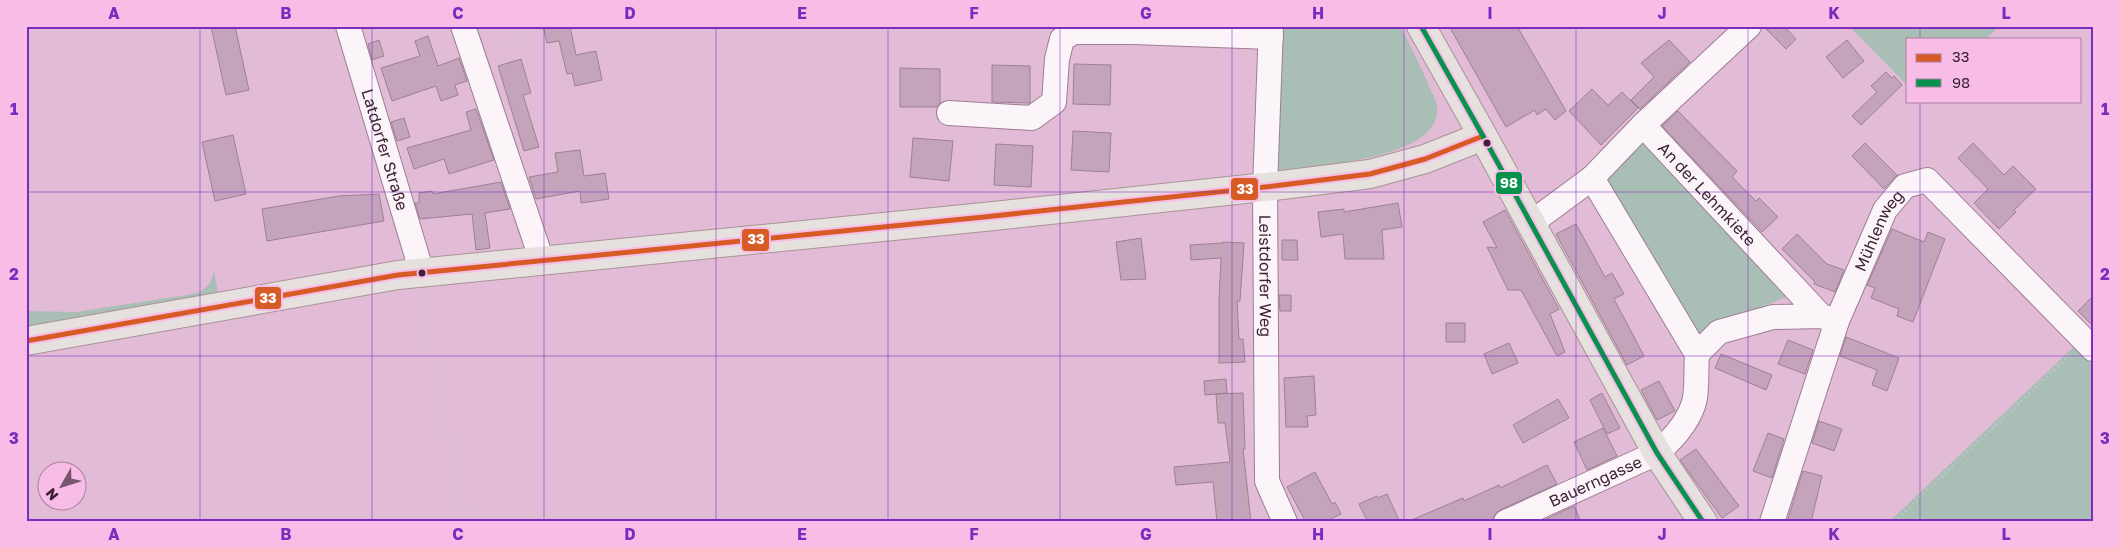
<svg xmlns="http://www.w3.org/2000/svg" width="2119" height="548" viewBox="0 0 2119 548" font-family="'Golos Text',sans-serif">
	<rect width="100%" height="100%" fill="#e2bbd7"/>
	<!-- green -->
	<path fill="#a9bfb5" d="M1279,26h121c11,21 21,41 30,62 2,5 6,12 7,18 7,55 -129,60 -165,65z
		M1849,26h150l-13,13h-78v47z
		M1644,140l147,155 -81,33 -12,12 -91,-154 3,-19z
		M214,271l5,28 -193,33v-21l50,1 117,-18c13,-4 18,-9 21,-23z
		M2079,342l14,14v166h-199l-2,-3z"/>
	<!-- building -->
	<path fill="#c3a4ba" stroke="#9e8096" d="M211,26h24l14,64 -23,5z
		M543,26h27l6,29 20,-4 6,29 -27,6 -3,-13 -5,1 -8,-33 -12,2z
		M1449,26h68l49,85 -11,9 -9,-11 -9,6 -2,-5 -29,17z
		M1763,26h21l12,13 -10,10z
		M428,36l10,30 21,-8 8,23 -12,4 3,10 -17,6 -5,-15 -44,15 -11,-33 39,-12 -5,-15z
		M379,40l5,16 -12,4 -4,-16z
		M1669,40l21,22 -50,47 -9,-9 23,-23 -13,-14z
		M1847,40l17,21 -21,17 -17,-21z
		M521,59l10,34 -8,2 16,52 -15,4 -26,-85z
		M1074,64l37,1 -1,40 -37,-1z
		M992,65l38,1v37l-38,-1z
		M900,68l40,1v34l-3,4h-37z
		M1886,72l6,6 2,-2 8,9 -41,40 -9,-9 25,-24 -6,-6z
		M1592,89l16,16 14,-13 16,16 -37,37 -32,-34z
		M476,109l18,51 -45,14 -5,-15 -30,10 -7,-21 64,-18 -5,-18z
		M1678,111l59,60 -5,6 24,24 3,-3 19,19 -16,15 -100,-106z
		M404,118l6,19 -13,4 -6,-19z
		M1073,131l38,2 -2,39 -38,-2z
		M233,135l13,59 -31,7 -13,-59z
		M913,138l40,3 -4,40 -39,-4z
		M1865,143l32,32 -13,14 -32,-33z
		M1973,143l31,32 9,-9 23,23 -22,21 2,2 -17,17 -25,-26 14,-14 -30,-31z
		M996,144l37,2 -2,41 -37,-2z
		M580,150l4,26 21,-3 4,26 -28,4 -1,-12 -44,8 -7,-22 29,-5 -3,-19z
		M501,182l9,27 -25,4 5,35 -14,2 -4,-36 -52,5 -5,-16h4v-10l13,-2 1,3z
		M379,194l5,27 -117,20 -5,-32 77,-13z
		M1398,203l4,24 -20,3 2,29h-39l-2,-25 -22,3 -3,-25 26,-3v3z
		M1505,210l54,99 -9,5 15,38 -8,4 -36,-66h-13l-21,-43 10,1 -14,-26z
		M1576,224l29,53 7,-4 12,21 -10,5 30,57 -17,9 -71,-131z
		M1892,229l32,13 4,-10 17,7 -32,83 -16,-6 2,-7 -28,-11 4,-10 -8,-3z
		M1797,234l30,30 17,6 -9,22 -21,-8 1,-2 -33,-33z
		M1141,238l5,41 -25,1 -5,-38z
		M1282,240h15l1,20h-16z
		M1223,242l21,1 -4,58h-3l2,38h4l2,23 -26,1v-63l2,-42 -30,2 -1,-15 33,-2z
		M1279,295h12v16h-11z
		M2093,296v30l-15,-15z
		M1446,323h19v19h-19z
		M1846,337l53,21 -12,33 -15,-6 5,-15 -37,-14z
		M1788,340l25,10 -8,24 -27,-10z
		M1509,343l9,20 -26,11 -8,-20z
		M1721,354l51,21 -6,15 -51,-22z
		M1314,376l2,39 -9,1 1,11h-22l-2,-49z
		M1226,379l1,14 -22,2 -1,-14z
		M1659,381l16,30 -18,9 -16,-30z
		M1243,393l2,56h-2l8,73h-34l-4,-40 -37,3 -2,-18 56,-5 -5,-39h-7l-2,-29z
		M1602,393l18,35 -13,6 -17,-34z
		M1558,399l11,19 -46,25 -10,-18z
		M1819,421l23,8 -8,22 -22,-8z
		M1603,428l14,28 -30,14 -13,-28z
		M1768,433l16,6 -12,39 -19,-7z
		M1696,449l43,57 -17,12 -42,-58z
		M1547,465l10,19 -57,26 -5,4 -3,8h-85l56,-24 1,3 35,-16 1,3z
		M1803,471l19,5 -11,46h-24z
		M1315,472l17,32 3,-2 6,12 -16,8h-19l-19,-35z
		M1387,494l13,28h-32l-9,-18 18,-8 1,2z
		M1574,506l7,16h-41z"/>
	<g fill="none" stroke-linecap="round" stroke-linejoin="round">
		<defs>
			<g id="minor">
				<path id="s1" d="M348,26l74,247"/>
				<path d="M463,26l79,235"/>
				<path id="s2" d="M1271,26l-6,161 2,294 18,41"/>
				<path d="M949,113l83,5 22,-16 3,-43 5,-20 12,-7h59l138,5"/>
				<path d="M1643,125l106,-99"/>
				<path d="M1531,223l61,-45"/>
				<path id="s3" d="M1821,316l-48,1 -54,15 -22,22 -105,-176 51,-53 178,191 16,5"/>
				<path id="s4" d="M1506,522l151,-69c16,-14 34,-34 38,-55 2,-14 1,-30 2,-44"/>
				<path id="s5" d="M1772,522l65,-201 48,-111 20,-24 22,-6 166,169"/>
			</g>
			<path id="major" d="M1421,26l62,110 174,317 46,69
				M26,341l372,-66 586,-58 290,-31 96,-12 55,-15 58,-23"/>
		</defs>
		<!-- minor casing -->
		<use href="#minor" stroke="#9d7e94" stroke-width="26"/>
		<!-- major casing -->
		<use href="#major" stroke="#a99397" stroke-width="30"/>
		<!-- path -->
		<path stroke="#d2c6ce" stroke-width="3" stroke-dasharray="1 4" stroke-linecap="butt" d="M492,49l1,-3 34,-9 3,-11
			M985,197l2,-63
			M425,294l6,62 36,166
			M1898,518l174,-165"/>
		<!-- minor -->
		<use href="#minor" stroke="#fbf5f9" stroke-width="24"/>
		<!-- major -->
		<use href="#major" stroke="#e6e0de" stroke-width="28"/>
		<defs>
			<path id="bus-1" d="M26,341l372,-66 586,-58 290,-31 96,-12 55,-15 58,-23"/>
			<path id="bus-2" d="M1421,26l62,110 174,317 46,69"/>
		</defs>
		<!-- bus-1 casing -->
		<use href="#bus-1" stroke="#f8bde6" stroke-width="9"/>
		<!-- bus-2 casing -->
		<use href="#bus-2" stroke="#f8bde6" stroke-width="9"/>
		<!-- bus-1 -->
		<use href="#bus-1" stroke="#d75b25" stroke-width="5"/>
		<!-- bus-2 -->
		<use href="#bus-2" stroke="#09924d" stroke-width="5"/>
	</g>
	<!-- grid -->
	<path fill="none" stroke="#7b2cbf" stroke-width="1" stroke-opacity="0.55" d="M200,26v496M372,26v496M544,26v496M716,26v496M888,26v496M1060,26v496M1232,26v496M1404,26v496M1576,26v496M1748,26v496M1920,26v13M1920,101v421M26,192h2067M26,356h2067"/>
	<!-- markers -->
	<g fill="#3d2136" stroke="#f8bde6" stroke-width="2">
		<circle cx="1487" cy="143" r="4.5"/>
		<circle cx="422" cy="273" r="4.5"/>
	</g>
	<g text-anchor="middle" stroke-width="4" stroke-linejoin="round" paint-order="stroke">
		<!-- street labels -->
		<g font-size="16" fill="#3d2136" stroke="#f8bde6">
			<text dy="6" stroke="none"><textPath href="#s1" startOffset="129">Latdorfer Straße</textPath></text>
			<text dy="6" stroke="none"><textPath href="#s3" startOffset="508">An der Lehmkiete</textPath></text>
			<text dy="6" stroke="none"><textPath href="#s5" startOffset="311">Mühlenweg</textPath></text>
			<text dy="6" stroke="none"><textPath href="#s2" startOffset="250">Leistdorfer Weg</textPath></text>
			<text dy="6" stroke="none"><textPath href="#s4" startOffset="98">Bauerngasse</textPath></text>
		</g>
	</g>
	<g stroke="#f8bde6" stroke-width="2">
		<rect x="1495" y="171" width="28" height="24" rx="5" fill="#09924d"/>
		<rect x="1230" y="177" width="29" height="24" rx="5" fill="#d75b25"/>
		<rect x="741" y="228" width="29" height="24" rx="5" fill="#d75b25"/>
		<rect x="254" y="286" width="28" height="24" rx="5" fill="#d75b25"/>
	</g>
	<g font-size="14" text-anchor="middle" font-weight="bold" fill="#fff">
		<text x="1509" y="188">98</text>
		<text x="1245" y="194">33</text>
		<text x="756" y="244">33</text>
		<text x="268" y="303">33</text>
	</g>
	<!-- border -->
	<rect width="2119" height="548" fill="none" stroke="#f8bde6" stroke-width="55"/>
	<!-- legend -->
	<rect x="1906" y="38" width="175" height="65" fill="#f8bde6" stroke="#ad7fa0"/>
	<rect x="1916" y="54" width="25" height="8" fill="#d75b25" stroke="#ad7fa0"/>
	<text x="1952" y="62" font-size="15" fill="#3d2136">33</text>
	<rect x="1916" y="79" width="25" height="8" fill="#09924d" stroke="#ad7fa0"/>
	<text x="1952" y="88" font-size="15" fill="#3d2136">98</text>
	<!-- north arrow -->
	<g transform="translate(62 486) rotate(231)"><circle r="24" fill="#f8bde6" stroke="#ad7fa0"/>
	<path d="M0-4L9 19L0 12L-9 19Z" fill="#77576e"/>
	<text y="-8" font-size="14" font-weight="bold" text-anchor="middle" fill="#3d2136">N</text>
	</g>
	<rect x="28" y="28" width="2064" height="492" fill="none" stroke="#7b2cbf" stroke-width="2"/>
	<g font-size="16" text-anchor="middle" font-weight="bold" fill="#7b2cbf">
		<text x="114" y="19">A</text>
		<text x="286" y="19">B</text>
		<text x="458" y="19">C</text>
		<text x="630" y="19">D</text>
		<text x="802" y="19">E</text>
		<text x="974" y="19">F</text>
		<text x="1146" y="19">G</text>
		<text x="1318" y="19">H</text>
		<text x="1490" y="19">I</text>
		<text x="1662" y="19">J</text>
		<text x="1834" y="19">K</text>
		<text x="2006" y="19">L</text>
		<text x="14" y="115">1</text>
		<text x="2105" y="115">1</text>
		<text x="14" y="280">2</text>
		<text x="2105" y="280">2</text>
		<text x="14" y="444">3</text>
		<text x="2105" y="444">3</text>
		<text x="114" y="540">A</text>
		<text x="286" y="540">B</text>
		<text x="458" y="540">C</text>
		<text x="630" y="540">D</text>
		<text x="802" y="540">E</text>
		<text x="974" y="540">F</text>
		<text x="1146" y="540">G</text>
		<text x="1318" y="540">H</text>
		<text x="1490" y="540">I</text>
		<text x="1662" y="540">J</text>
		<text x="1834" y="540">K</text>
		<text x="2006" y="540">L</text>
	</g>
</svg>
